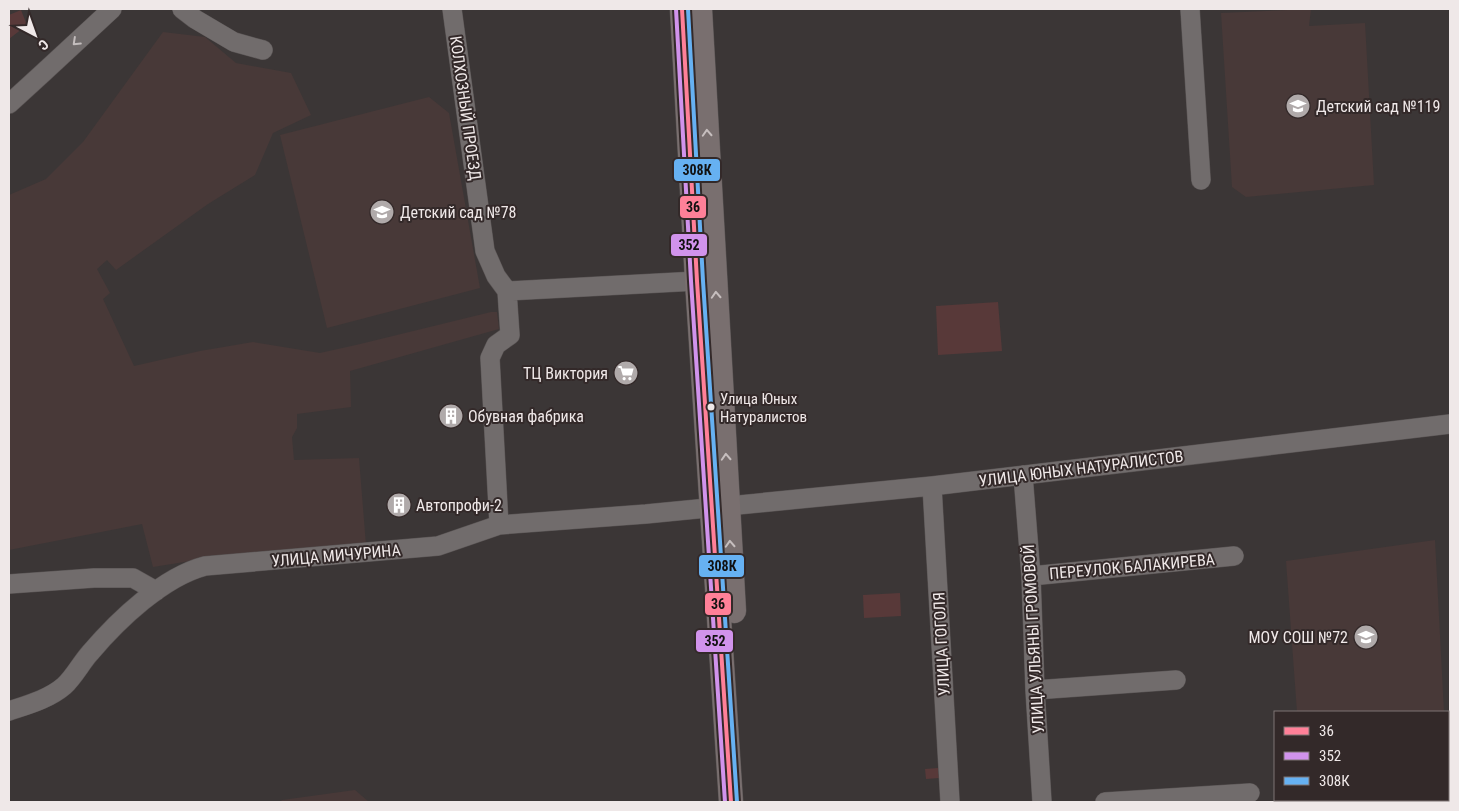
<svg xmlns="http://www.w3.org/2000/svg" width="1459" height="811" viewBox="0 0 1459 811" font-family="'Roboto Condensed',sans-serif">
	<rect width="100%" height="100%" fill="#3b3636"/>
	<!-- built -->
	<path fill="#483938" d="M1311,9l-2,17 56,-3 9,162 -128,12 -14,-10 -11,-174z
		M163,32l42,5 31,26 55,10 20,42 -38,18 -18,42 -47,29 -92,66 -9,-10 -10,9 13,24 -7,6 31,67 66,-15 53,-9 67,11 36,-8 135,-33h6l2,17 -149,42 1,36 -54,7v14l-5,9 2,23 65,-2 7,87 -163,14 -50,8 -11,-43 -133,26v-355l37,-16 37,-37z
		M429,97l20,16 31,175 -153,40 -47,-193z
		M1435,540l9,172h-147l-11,-151z
		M355,790l14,12h-89l2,-2z
		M1304,800h128l-28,2h-100z"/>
	<!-- green -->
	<path fill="#583939" d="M21,10l6,15 -18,14v-24z
		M998,302l4,49 -64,4 -2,-49z
		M900,593l1,23 -37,2 -1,-23z
		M938,768l1,10 -13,1 -1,-10z"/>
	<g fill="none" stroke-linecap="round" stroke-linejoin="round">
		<defs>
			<path id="minor" d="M182,9l13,10 39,23 29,8
				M452,9l33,242 11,25 11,15 3,44 -14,10 -6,13 9,167
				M1190,9l11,171
				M9,104l35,-32 68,-63
				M507,291l190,-10
				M1023,475l8,101 4,114 7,112
				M932,486l18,316
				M1031,576l203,-20
				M9,584l85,-6h39l23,13
				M1035,690l141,-10
				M9,711c18,-6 40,-12 55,-25 10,-9 17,-23 26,-33 28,-33 73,-76 115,-87l233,-20 61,-21 147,-11 286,-28 518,-62
				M1105,802l145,-9"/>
			<path id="major" d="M682,9l15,272 34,521
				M700,9l34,602"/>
		</defs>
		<!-- minor casing -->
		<use href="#minor" stroke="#585353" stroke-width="20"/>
		<!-- major casing -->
		<use href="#major" stroke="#585353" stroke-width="25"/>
		<!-- minor -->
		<use href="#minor" stroke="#716c6c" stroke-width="19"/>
		<!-- major -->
		<use href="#major" stroke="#796f6f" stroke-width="24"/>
		<defs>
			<path id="bus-1" d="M682,9l15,272 34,521"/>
			<path id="bus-2" d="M676,9l15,272 34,521"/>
			<path id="bus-3" d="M688,9l15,272 34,521"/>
		</defs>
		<!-- bus-1 casing -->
		<use href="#bus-1" stroke="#332929" stroke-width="8"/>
		<!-- bus-2 casing -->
		<use href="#bus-2" stroke="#332929" stroke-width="8"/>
		<!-- bus-3 casing -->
		<use href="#bus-3" stroke="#332929" stroke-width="8"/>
		<!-- bus-1 -->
		<use href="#bus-1" stroke="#ff8098" stroke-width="4"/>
		<!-- bus-2 -->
		<use href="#bus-2" stroke="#d193ec" stroke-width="4"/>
		<!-- bus-3 -->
		<use href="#bus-3" stroke="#66b1f2" stroke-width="4"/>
	</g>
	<!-- one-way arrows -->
	<defs><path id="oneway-chevron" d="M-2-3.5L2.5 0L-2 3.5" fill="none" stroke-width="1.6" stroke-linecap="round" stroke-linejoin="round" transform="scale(1.25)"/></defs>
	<use stroke="#c3bdbd" href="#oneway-chevron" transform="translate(76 42) rotate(137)"/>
	<g stroke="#c6bebe">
		<use href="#oneway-chevron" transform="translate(707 133) rotate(-93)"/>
		<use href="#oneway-chevron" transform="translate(716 295) rotate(-93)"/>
		<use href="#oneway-chevron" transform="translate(726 457) rotate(-93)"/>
		<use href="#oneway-chevron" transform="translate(730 544) rotate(-93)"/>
	</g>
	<!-- icons -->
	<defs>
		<symbol id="school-disc" viewBox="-11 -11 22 22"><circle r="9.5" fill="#b0aaaa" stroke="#332929"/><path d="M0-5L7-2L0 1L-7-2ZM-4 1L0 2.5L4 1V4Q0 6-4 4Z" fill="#fff"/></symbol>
		<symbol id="supermarket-disc" viewBox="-11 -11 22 22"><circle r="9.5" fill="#b0aaaa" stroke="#332929"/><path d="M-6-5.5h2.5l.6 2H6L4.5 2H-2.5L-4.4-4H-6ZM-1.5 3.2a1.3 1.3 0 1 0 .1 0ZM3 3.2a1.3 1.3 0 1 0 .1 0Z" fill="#fff"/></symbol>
		<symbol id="building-disc" viewBox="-11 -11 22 22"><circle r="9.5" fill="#b0aaaa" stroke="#332929"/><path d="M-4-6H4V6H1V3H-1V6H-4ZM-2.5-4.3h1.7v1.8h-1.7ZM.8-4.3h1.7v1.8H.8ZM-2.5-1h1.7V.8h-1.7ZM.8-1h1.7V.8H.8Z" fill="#fff"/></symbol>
	</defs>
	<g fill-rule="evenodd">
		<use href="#school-disc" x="1284" y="92" width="28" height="28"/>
		<use href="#school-disc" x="368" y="198" width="28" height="28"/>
		<use href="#supermarket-disc" x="612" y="359" width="28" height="28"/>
		<use href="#building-disc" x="437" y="402" width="28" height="28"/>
		<use href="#building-disc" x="385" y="491" width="28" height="28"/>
		<use href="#school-disc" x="1352" y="623" width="28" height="28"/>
	</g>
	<!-- markers -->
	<circle fill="#efe8e8" stroke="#332929" stroke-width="2" cx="711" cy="407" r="4.5"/>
	<g text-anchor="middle" stroke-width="4" stroke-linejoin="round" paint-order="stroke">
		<!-- bus labels -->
		<g font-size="15" fill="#efe8e8" stroke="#332929" text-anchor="start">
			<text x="720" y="404">Улица Юных<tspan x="720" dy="18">Натуралистов</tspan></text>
		</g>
		<!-- poi labels -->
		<g font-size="16" fill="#efe8e8" stroke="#332929" text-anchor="start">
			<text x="1316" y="112">Детский сад №119</text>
			<text x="400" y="218">Детский сад №78</text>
			<text x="608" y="379" text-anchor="end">ТЦ Виктория</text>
			<text x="468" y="422">Обувная фабрика</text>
			<text x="416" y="511">Автопрофи-2</text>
			<text x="1348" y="643" text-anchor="end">МОУ СОШ №72</text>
		</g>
		<!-- street labels -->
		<g font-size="16" fill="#efe8e8" stroke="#332929">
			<text transform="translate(466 108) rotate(82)" y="6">КОЛХОЗНЫЙ ПРОЕЗД</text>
			<text transform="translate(1081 468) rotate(-7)" y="6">УЛИЦА ЮНЫХ НАТУРАЛИСТОВ</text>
			<text transform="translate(336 555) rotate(-5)" y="6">УЛИЦА МИЧУРИНА</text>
			<text transform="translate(1132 566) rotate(-5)" y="6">ПЕРЕУЛОК БАЛАКИРЕВА</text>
			<text transform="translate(1033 639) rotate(-93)" y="6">УЛИЦА УЛЬЯНЫ ГРОМОВОЙ</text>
			<text transform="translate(941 644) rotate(-93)" y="6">УЛИЦА ГОГОЛЯ</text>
		</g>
	</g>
	<g stroke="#332929" stroke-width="2">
		<rect x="673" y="158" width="48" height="24" rx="5" fill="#66b1f2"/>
		<rect x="679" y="195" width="28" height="24" rx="5" fill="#ff8098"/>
		<rect x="670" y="233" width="38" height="24" rx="5" fill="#d193ec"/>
		<rect x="698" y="554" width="47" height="24" rx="5" fill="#66b1f2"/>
		<rect x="704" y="592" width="28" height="24" rx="5" fill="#ff8098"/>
		<rect x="695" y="629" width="39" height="24" rx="5" fill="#d193ec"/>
	</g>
	<g font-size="14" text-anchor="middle" font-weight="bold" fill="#111">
		<text x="697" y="175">308К</text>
		<text x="693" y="212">36</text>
		<text x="689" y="250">352</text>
		<text x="722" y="571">308К</text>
		<text x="718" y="609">36</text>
		<text x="715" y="646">352</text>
	</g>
	<!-- border -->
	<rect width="1459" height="811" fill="none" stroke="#efe8e8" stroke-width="20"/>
	<!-- legend -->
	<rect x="1274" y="711" width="175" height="90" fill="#332929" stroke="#7e7575"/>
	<rect x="1284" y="727" width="25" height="8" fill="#ff8098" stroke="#7e7575"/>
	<text x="1319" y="736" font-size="15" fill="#efe8e8">36</text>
	<rect x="1284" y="752" width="25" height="8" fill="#d193ec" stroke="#7e7575"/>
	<text x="1319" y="761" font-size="15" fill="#efe8e8">352</text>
	<rect x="1284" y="777" width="25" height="8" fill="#66b1f2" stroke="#7e7575"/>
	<text x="1319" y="786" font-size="15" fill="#efe8e8">308К</text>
	<!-- north arrow -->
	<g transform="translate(35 35) rotate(139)" stroke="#332929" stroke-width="4" paint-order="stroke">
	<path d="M0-4L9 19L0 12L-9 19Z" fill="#efe8e8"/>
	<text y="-8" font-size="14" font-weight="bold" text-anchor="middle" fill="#efe8e8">С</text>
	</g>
</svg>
